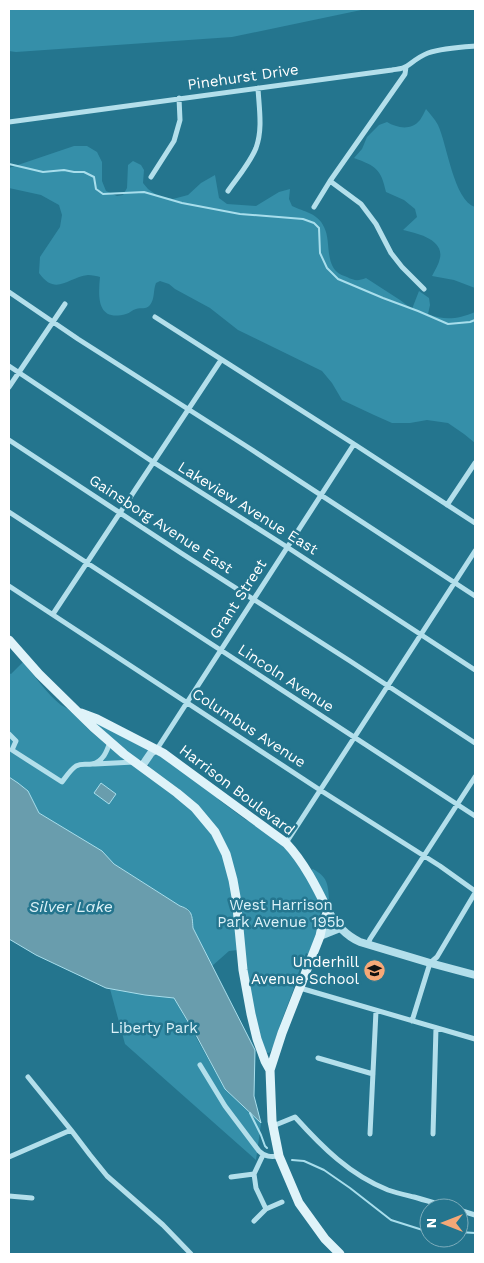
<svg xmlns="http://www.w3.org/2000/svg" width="484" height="1263" viewBox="0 0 484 1263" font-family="'Work Sans',sans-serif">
	<rect width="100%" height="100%" fill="#24758e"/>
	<!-- green -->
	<path fill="#358fa9" d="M9,9h357l-134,28 -216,15 -7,-1z
		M426,109c4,5 9,10 12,16 9,19 16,76 37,82v81l-21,-8 -22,-4c3,-6 7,-12 8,-18 4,-19 -24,-25 -37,-28l14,-13 -2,-8 -11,-9 -18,-8c-5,-23 -10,-26 -32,-34l8,-9 5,-12 12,-12 8,-3c10,6 24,9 33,-2 2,-3 4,-7 6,-11z
		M74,146h13l10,6 5,10v19l4,10 11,5 6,-1 4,-7 1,-23 5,-4 8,4 3,5 -1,13 5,6 10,7 15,3 15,-4 13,-12 14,-8 4,23 8,6 29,2 23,-14 11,-3 -1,10 3,7c12,6 26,7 32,21 7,13 1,34 13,45 2,2 7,4 10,5 8,4 11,4 19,1l34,22 12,9 7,-18 10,7 1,7 -2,9c17,7 30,5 47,-2v131l-11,-9 -16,-11 -21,-3 -17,3h-18l-18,-8 -32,-15 -10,-17 -10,-12 -84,-41 -28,-22 -35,-19 -6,-5 -9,-3 -4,2c-3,7 -1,16 -6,22 -4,5 -9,2 -14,4 -4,1 -6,4 -10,5 -29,8 -28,-17 -26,-37 -3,-1 -8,-2 -12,-2 -20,2 -32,22 -49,-2l1,-16 20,-30 2,-12 -3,-10 -18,-10 -32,-7v-20z
		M23,662c11,13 25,33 38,43 3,2 7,3 9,6 9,7 16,17 25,24 41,35 105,67 127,118 12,28 12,66 16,97l-9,1 -17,15 -19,-38 -1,-13 -5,-7 -7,-2 -66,-42 -13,-13 -62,-38 -11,-22 -10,-8 -9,-6v-104l2,1z
		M94,722l55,28c-4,6 -6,11 -13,10l-42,-37z
		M159,754l57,41 3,5 27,20 4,1 37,27 5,6c11,18 32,46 28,67 -1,11 -7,22 -12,33l-2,-1 -13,34 1,1c-5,14 -11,28 -16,43 -3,7 -3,17 -9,22l-4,-1 -15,-54 -9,-84 -22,-79 -70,-68 -1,-4 6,-7z
		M313,869c14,8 15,14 16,30l-3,1 -15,-30z
		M110,989l64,9 51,91 36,34 -5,37 -131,-116z"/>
	<!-- water -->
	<path fill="#699dad" stroke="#a8deec" d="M9,777l9,6 10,8 11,22 63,38 12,13 66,42c13,4 12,10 13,22l62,122 -1,46 7,27 -36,-34 -29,-54 -22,-37 -29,-3 -39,-7 -70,-33 -27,-16z
		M101,783l15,11 -7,10 -15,-11z"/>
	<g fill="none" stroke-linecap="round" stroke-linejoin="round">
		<!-- stream -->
		<path stroke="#a8deec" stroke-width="2" d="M9,164l34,8 21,-2 10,2h10l10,5 2,12 7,5 41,-2 38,11 58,11 63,5 11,4 5,5 1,25 7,15 11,11 45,19 35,13 30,13 22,-2 5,-2
			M250,1113l11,22 4,11 2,2
			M292,1160l12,1 20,9 26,18 41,32 38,12
			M459,1232l16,1"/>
		<!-- minor -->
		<path stroke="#b3dfeb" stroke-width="5" d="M9,122l383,-52c5,-1 11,-1 15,-4 7,-5 13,-10 21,-13 14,-5 32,-6 47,-7
			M151,177l23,-36 6,-21 -1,-22
			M330,181l31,23 15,20 15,29 11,14 22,22
			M228,191c9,-13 22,-28 28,-43 7,-19 3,-40 2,-60
			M314,207l16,-26 75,-107 1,-7
			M9,292l69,47 168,107 229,150
			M155,317l199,127 121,79
			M9,366l144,96 134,85 188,123
			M9,387l56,-83
			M9,440l172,113 169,108 125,82
			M447,505l28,-42
			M9,512l466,304
			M9,586l311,204 120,76 35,25
			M53,614l168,-254
			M9,734l7,7 -4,9 50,32c4,-5 8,-12 14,-16 6,-3 10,-1 16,-2 11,-2 15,-13 18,-22
			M157,749l197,-305
			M95,764l39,-2
			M286,843l189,-292
			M368,944l2,-5 105,-162
			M300,988l175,51
			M412,1021l18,-58 7,-6 38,-64
			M318,1058l55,16
			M200,1065l25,41 34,45c6,6 12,6 20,5
			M28,1077l43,53 19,25 17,21 56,49 28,29
			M273,1126l22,-9c27,30 55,58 93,73 9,3 18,5 26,7 13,4 25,7 38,11
			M370,1134l6,-123
			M433,1134l3,-106
			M263,1155l-9,19 2,14 10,21
			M9,1157l62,-27
			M231,1177l23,-3
			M9,1196l23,2
			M459,1210l16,5
			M254,1221l12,-12 16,-7"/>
		<!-- tertiary -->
		<path stroke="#b3dfeb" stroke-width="8" d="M142,766l9,-13 6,-4
			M328,911c9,14 17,24 32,31l70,21 45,12
			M320,936l20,-8"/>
		<!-- secondary -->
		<path stroke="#dff3f9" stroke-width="9" d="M9,640l30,34 54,53 31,27 53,39 18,15 20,24 11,22 7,26 3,17 7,73 8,44 6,25 8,22 5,9 2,51 7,35 20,47 26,36 15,15
			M81,713l16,6 66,34 123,90c18,19 31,45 42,68l-5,11 -3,14 -38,97 -12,37"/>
	</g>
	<!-- icons -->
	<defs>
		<symbol id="school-disc" viewBox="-11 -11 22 22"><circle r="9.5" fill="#f6a877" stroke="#24758e"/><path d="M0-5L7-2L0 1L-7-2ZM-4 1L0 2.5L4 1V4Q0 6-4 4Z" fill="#111"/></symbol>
	</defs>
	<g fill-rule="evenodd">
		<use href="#school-disc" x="362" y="958" width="25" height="25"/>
	</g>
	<g text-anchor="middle" stroke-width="5" stroke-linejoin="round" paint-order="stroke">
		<!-- street labels -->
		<g font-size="15" fill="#fff" stroke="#24758e">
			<text transform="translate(243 77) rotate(-8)" y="5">Pinehurst Drive</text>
			<text transform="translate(248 508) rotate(32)" y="5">Lakeview Avenue East</text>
			<text transform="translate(161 524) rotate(33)" y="5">Gainsborg Avenue East</text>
			<text transform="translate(238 599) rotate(-57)" y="5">Grant Street</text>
			<text transform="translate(286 678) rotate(33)" y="5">Lincoln Avenue</text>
			<text transform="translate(249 728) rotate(33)" y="5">Columbus Avenue</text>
			<text transform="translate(237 790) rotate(37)" y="5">Harrison Boulevard</text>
		</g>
		<!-- park labels -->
		<g font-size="15" fill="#dcf2f9" stroke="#24758e">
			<text x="281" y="910">West Harrison<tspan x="281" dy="17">Park Avenue 195b</tspan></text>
			<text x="154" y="1033">Liberty Park</text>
		</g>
		<!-- poi labels -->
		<g font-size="15" fill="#fff" stroke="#24758e" text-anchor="end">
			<text x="359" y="967">Underhill<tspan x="359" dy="17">Avenue School</tspan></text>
		</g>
		<!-- water labels -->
		<g font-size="16" font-style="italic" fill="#dcf2f8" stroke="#24758e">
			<text x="71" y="912">Silver Lake</text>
		</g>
	</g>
	<!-- border -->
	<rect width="484" height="1263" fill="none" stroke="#ffffff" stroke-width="20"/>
	<!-- north arrow -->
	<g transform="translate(444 1223) rotate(270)"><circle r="24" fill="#24758e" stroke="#7cacbb"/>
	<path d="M0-4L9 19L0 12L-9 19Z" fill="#f6a877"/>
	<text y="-8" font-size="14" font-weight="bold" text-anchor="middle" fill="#ffffff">N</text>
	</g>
</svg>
